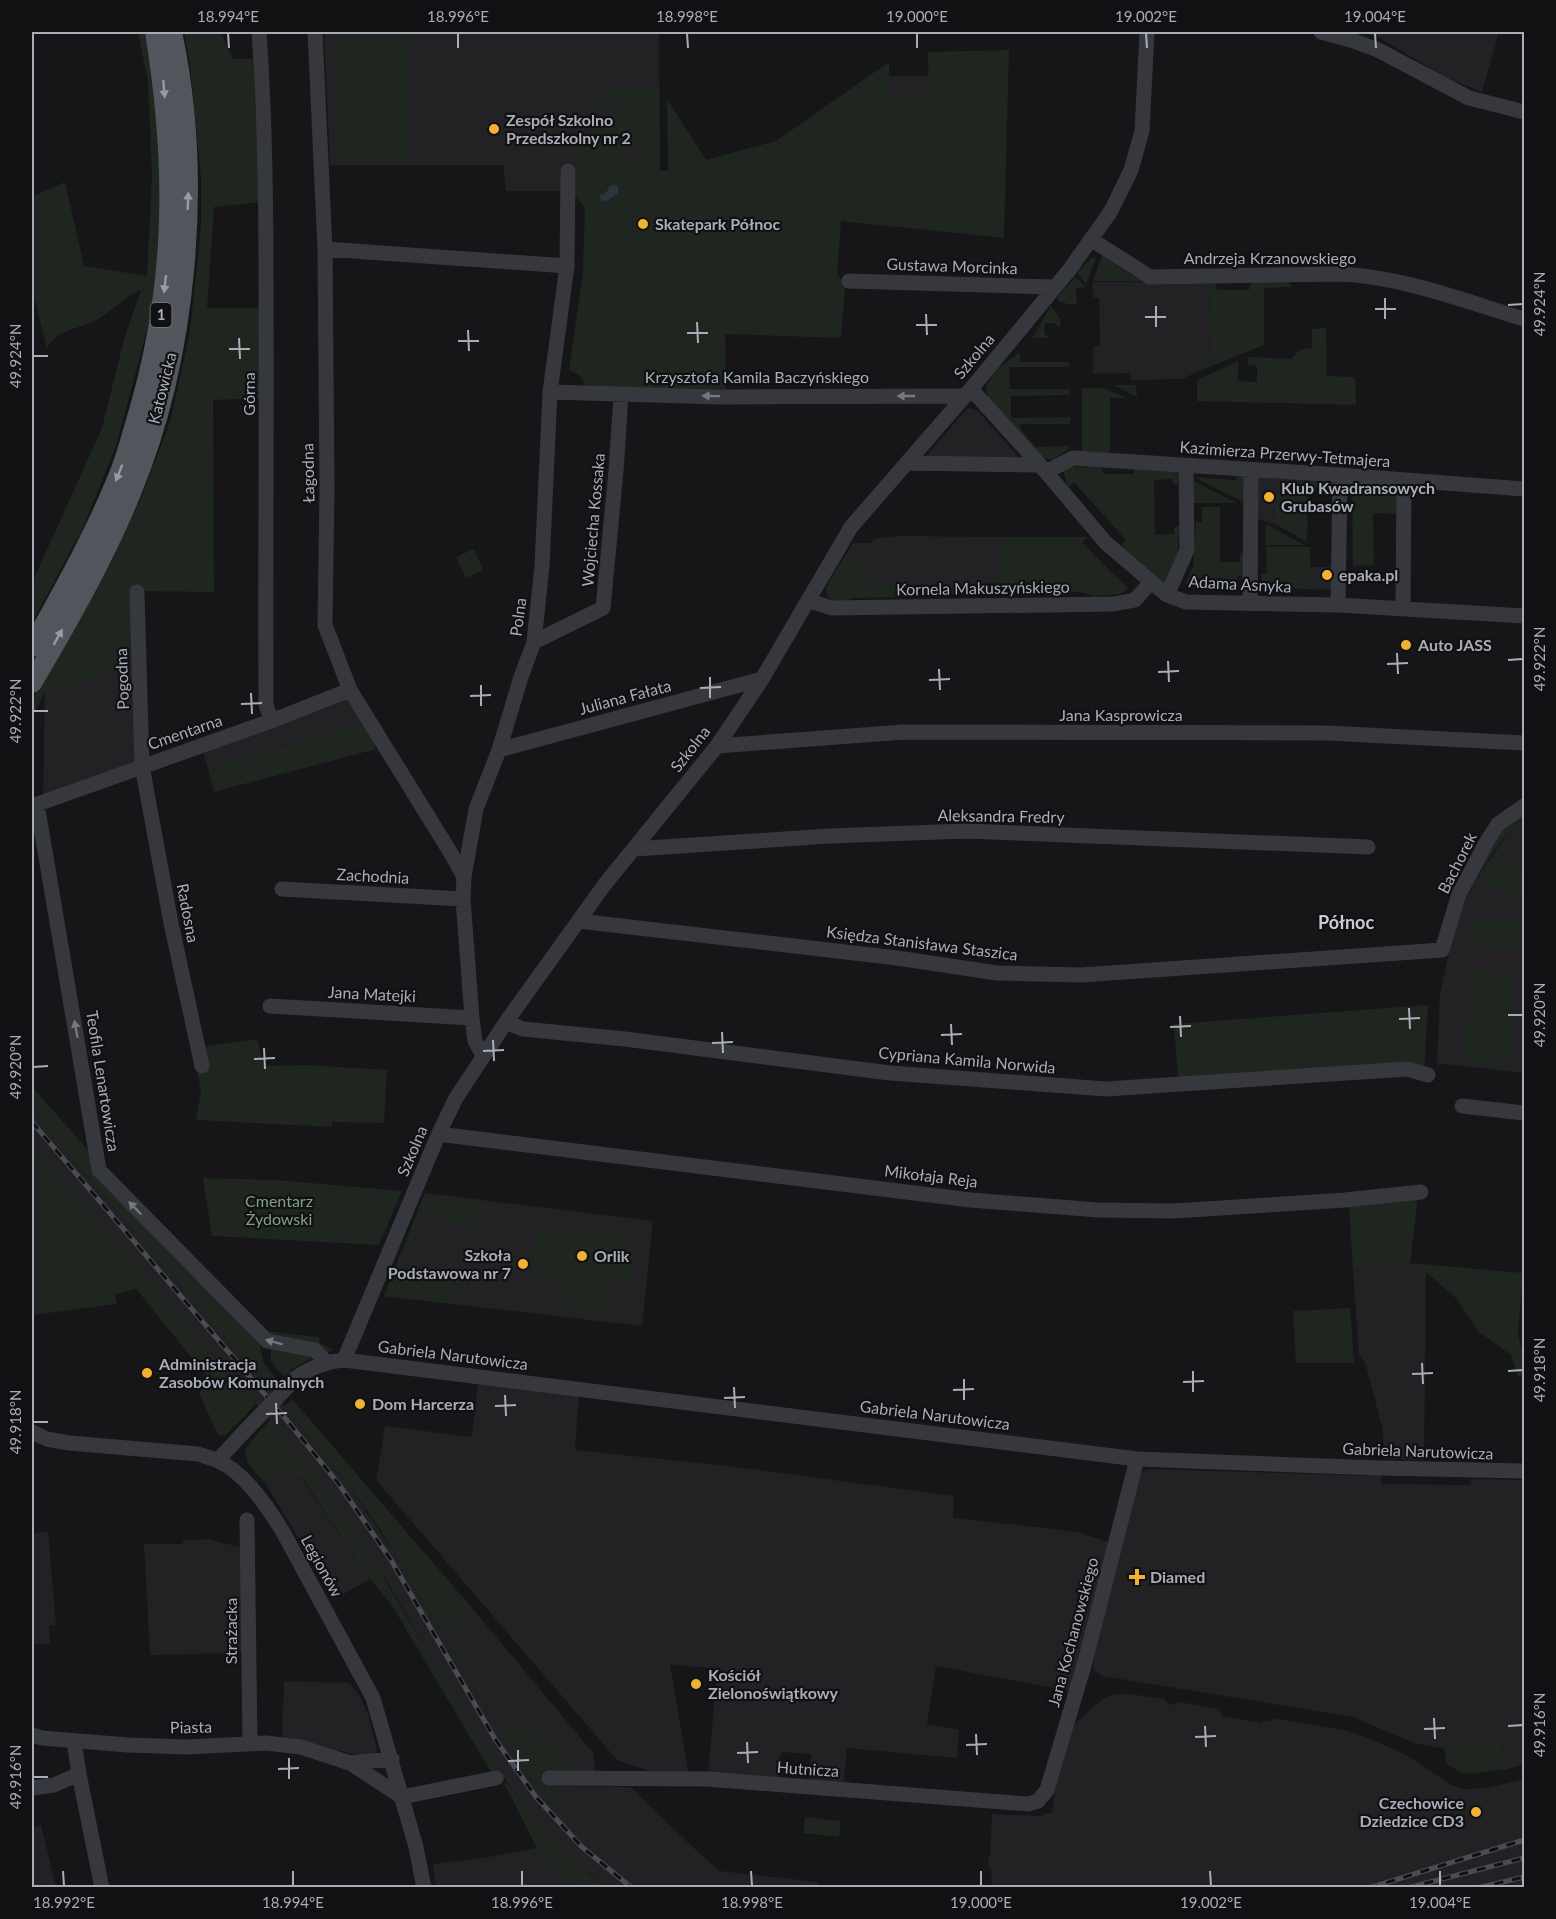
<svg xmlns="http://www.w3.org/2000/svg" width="1556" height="1919" viewBox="0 0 1556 1919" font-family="Lato,sans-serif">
	<rect width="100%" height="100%" fill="#161618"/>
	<!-- built -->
	<path fill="#222225" d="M324,32h335l1,139 -98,20h-56l-3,-26h-173z
		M1364,32h135l-17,60 -37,-15 -67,-40z
		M889,76h40v23h-40z
		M1209,281l2,81 -15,1 1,9 -15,7 -51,1v-7l-38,1v-27l7,-1 -1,-48 -6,-1 -1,-15z
		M969,408l9,3 44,50h-100l42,-49z
		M1252,473l43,3 -1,15h-8l-1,15 -11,1 1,17 -23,-6z
		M897,536l102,1v56l-146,5 -11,4 -11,-2 -4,-4 -1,-9 27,-44h17l7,-5z
		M1306,567h27v23l-27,-1z
		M134,665l1,97 -92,33 2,-103z
		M345,698l9,4 10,19 -156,48 -6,-20z
		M1524,818v255l-87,-10 3,-69 16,-75 24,-45 32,-47z
		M32,1111l219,255 93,113 49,72 133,221 26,33 21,16 -20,-35 77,1 69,66 21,18 99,11 -3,5h-211l-50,-44 -21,-24 -45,-62 -99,-171 -63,-95 -57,-71 -238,-276z
		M425,1193l228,28 -11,105 -258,-30z
		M1410,1263l16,9 -2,188 -39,-1 -3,-32 -10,-39 -7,-26 -6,-7 -6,-84z
		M478,1382l101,13 -4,55 153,16 226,30 -1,22 93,10 35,5 30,10 -41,148 -134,-25 -9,58 32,6 -2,28 -110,-10 -4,37 -34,-3 2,-28 -30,-2 -3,29 -70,-5 9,-107 -47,-5 19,112 -28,-1 -44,-15 -241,-280 9,-54 87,11z
		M1150,1469l231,7v8l89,1 1,-6 53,1v284l-17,5 -7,-29 -56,9 -30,-6 -61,-26 -251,-41 -9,-7 3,-27 43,-169z
		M275,1476h25l70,103 -35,20 -69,-115z
		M48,1532l8,93 -7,1 1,17 -18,2v-112z
		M208,1539l35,9v105l-93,2 -6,-111h39v-4z
		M473,1609l121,145 1,18h-21l-35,-39 -37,-8 -55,-94z
		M284,1681l66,2 11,15 7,17 9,34 -3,6 -15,1 -53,-15 -24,-4z
		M1113,1694h17l34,5 3,4 8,2 4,-3 40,7 3,7 39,7 3,-3 8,1 2,-3 74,13 20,7 40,18 43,29 13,4 24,-1 36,-9v108h-532l-1,-18 -2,-1 -1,-11 2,-1 2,-42 50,2 2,-2 8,-1 3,-23 15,-55 5,-11 19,-18 12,-9z
		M41,1825l13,54 2,8h-24v-60z
		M537,1848l40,39h-141l-3,-23 50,-6z"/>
	<!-- green -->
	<path fill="#1e261f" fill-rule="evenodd" d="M138,32h8l4,19 13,125 -6,99 -8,47 -33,124 -33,82 -51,95v-40l70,-155 23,-92 16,-46c-15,6 -28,20 -43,29 -16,10 -43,10 -51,30l-15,-61v-91l33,-15 19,84 63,10 5,-101 -4,-93z
		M184,32h37l12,27h20l7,143 -46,5 -7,101h55l1,90 -50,2 1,192 -81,-1 1,74 -89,27 -13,25v-17l78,-137 32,-67 29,-77 19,-87 11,-106v-48l-11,-113z
		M333,32h72l4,128 -71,1z
		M1009,50l-5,188 -163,-17 -4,51 8,15 -4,51 -116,-4 1,55 -140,-2c-4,-11 -7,-13 -17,-17l14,-99 2,-64 -13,-14 2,-44 18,-10 -1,-27h-1l2,-14 5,-8 60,-1 2,3 1,79h8l-1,-72 39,61 70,-19 113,-79v37l32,-1 8,1 -1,-47zM609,99l7,2 8,10 -2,3c-10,1 -15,2 -21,10l-5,-6c0,-11 0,-18 13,-19zM647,133l1,11 -4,10 -12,5 -15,-1 1,-3 12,-3 8,-15z
		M1102,255l31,21 16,5h-56z
		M1091,258h5l-10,26 -9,-11z
		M1075,277l11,10 -10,1 1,16 -6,1 -13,-4 -1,-3z
		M1287,279l4,8 -27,1v57l-67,27 -1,-9 15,-1 -2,-81h6l2,9h32l2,-8z
		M1051,306l9,13v9l-6,-5h-9l-1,10 5,5h-17z
		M1326,328l1,48 28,1 1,28 -159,-4v-21l41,-19v20l19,1v-16l-9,-1v-8l43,2 9,-9 12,-2v-19z
		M1020,352v10h49v5h-60l1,22h59v6l-58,1v22l59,-1v7h-50l1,6 15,17 35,-1 -9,8 -11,6 -9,-2 -54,-60 -2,-12 12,-18z
		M1113,385h23l1,12z
		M1082,388h22l22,10h-16v55l-28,-1z
		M1073,467h28l3,7h30l-1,-7 43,4 3,4 -1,9h-5l-1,-5 -18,1 1,55 19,-1v-7l5,-1 -1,29 -13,28 -44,-37 5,-6 -52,-58 -6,6 -5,-18z
		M1236,472l5,1 4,4v26l-51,-26 42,3z
		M1189,479l48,24h-48z
		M1295,480h37l1,8h-25l-1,54 -32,-18 -1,-18h11v-15h9z
		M1352,487h33l-1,8 16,1v18l-27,-1 1,52 -21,1z
		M1202,507h18v55h20v-9h5v23h-8v9l-52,-1 8,-18 3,-44h6z
		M1266,524l38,21h-39z
		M999,537h89l-6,5 29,30 16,14v3l-6,5 -26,2 -14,-4 -82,1z
		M1266,547h44v20h-4v22l-44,-3 -1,-12 6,-1z
		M474,549l9,21 -17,8 -10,-21z
		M869,553v32l34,1v11l-50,1 -11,4 -8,-1 -7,-5 -1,-9 18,-30z
		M364,721l12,28 -162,43 -6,-23z
		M1524,810v8c-29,21 -51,69 -68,101l39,-83z
		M1498,856l9,8 7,-5 10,13v26l-43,-17z
		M1470,919l50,2 -1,29 -50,-1z
		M1468,970l46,1 -2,96 -47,-1z
		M1428,1005l-4,66 -246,6 -4,-53z
		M257,1039l7,27 41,-1 82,5 -3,53 -52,-1v5l-136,-7 5,-29 -8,-43z
		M32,1087l227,255 5,22 15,18 -8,9 -239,-280z
		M32,1144l224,260 -30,31h-8l-18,-40 1,-12 7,-5 -72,-89 -21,5 2,10 -85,11z
		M203,1178l73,2 126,11 -23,54 -167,-9z
		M425,1193l25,4 -2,4 37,5 -15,22 -52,-19z
		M1418,1196l-8,67 113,10 -5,62 6,24v17h-6l-7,-21 -33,-24 -21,-32 -31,-27 -16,-9 -57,8 -4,-67z
		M415,1218l6,4 -9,23 -7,-2z
		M535,1228l98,10 -4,45 -17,-1 -2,29 -48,-4 2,-30 -33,-3z
		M401,1252l4,17 53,18 -5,17 -69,-8z
		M1350,1308l4,55h-58l-3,-52z
		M264,1331l55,6 1,6 14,7 -9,3 -44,-12z
		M271,1348l43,9 -22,12 -7,8 -14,-15z
		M292,1399l181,210 -26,22 55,94 37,8 35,39 -33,1 4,11 8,2 21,36 -22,-17 -26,-33 -148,-246 -34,-47 -60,-73z
		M270,1420l57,71 48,72 125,210h-7l-5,-6 -97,-163 -21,-25 -69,-103h-26l-9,8 -18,-20 -3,-14 7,-10z
		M235,1558l5,2 1,39 -5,-2z
		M1500,1740l7,29 -34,5 -13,-2 -13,-8 -3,-15z
		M504,1783h3c29,39 60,74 98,104h-28l-40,-39z
		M805,1817l36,4 -2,16 -36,-4z"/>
	<!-- water -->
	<path fill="#2c353c" d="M614,185l4,1v7l-9,7 -8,1 -1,-6 5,-1 5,-8z"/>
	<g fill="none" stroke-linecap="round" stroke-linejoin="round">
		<!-- minor -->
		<path stroke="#37383d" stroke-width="15" d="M259,32c6,83 7,166 7,249 1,141 -1,282 0,423l5,17
			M315,32l10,217 2,240 -2,136 25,65 102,165 12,22
			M1321,32l33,9 24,9 91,48 55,14
			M1092,240l58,37 191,-3c62,3 124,27 183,45
			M325,249l242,17
			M849,281l205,6
			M971,389l69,76 66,78 61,52 19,7 152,3 186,11
			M550,392l170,5 244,-1
			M907,463l133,2
			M1046,472l27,-14 267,17 184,14
			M137,592l5,174 29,157 31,143
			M1167,595l20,-45 -1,-84
			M808,600l23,8 283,-4 21,-4 16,-18
			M1250,604l1,-134
			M1338,605l2,-130
			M1403,609l1,-129
			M534,642l69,-34 13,-137 5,-76
			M717,746l187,-14 423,1 197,10
			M499,750l263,-71
			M37,804l62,366 168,171 48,9 11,12
			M32,806l239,-85 79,-31
			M634,849l196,-13 136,-5 402,16
			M282,889l181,10
			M580,919l7,3 310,36 100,15 84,2 361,-25 17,-56 27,-51 12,-19 26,-18
			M270,1006l202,12
			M506,1022l17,7 102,10 265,34 216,16 301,-20 21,6
			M483,1055l-8,-14 -3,-23 -9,-119 1,-22 12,-68 23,-59 22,-73 13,-35 8,-76 8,-174 17,-126 1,-95
			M1462,1106l62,7
			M439,1133l7,2 525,65 127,10 76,1 171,-11 76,-8
			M344,1360l95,-227 17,-35 50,-76 99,-138 112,-138 45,-67 89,-152 120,-138 99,-120 41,-58 20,-41 11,-39 5,-99
			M296,1378c16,-11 29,-16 48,-18l793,99 242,9 145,3
			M32,1432l15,7 22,4 129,11c6,2 13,4 18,6 28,11 52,47 67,72l90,166 43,149 8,41
			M218,1460l25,-27
			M247,1520l3,223
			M32,1735l10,3 86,7 59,2 79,-4 35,4 49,16 52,34
			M350,1763l42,-4
			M79,1774l23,114
			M549,1778l158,1 321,25 10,-3 9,-11 38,-128 52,-203
			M32,1788l22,-3 25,-11 -5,-33
			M402,1797l94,-19"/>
		<!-- major -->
		<path stroke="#53555c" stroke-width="20" d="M32,647c32,-58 65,-116 89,-178 6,-15 10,-32 15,-48 40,-132 41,-253 19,-389
			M32,683c36,-61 72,-124 99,-190 57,-137 72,-316 41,-461"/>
		<defs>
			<path id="rail" d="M32,1122l253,296 53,65 53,77 104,179 41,58 46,50 50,41
				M1369,1888l155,-48
				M1407,1888l117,-30
				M1477,1888l47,-11"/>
		</defs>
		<!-- rail casing -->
		<use href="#rail" stroke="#4a4c52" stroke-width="5"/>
		<!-- rail -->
		<use href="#rail" stroke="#111113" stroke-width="3" stroke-dasharray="9" stroke-linecap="butt"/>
		<!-- minor-bridge -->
		<path stroke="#37383d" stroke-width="15" d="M243,1433l53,-55"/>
	</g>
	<!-- one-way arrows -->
	<defs><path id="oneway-solid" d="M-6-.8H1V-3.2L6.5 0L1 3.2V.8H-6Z" transform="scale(1.5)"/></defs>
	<g fill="#979ba6">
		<use href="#oneway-solid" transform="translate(164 89) rotate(85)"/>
		<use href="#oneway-solid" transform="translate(188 201) rotate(-88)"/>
		<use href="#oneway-solid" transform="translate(165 284) rotate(97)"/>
		<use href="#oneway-solid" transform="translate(119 473) rotate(112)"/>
		<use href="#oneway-solid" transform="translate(58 637) rotate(-61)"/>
	</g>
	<g fill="#757881">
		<use href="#oneway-solid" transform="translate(711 396) rotate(-179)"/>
		<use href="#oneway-solid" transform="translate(906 396) rotate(-180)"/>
		<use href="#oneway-solid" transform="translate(76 1029) rotate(-100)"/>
		<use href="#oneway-solid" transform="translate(135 1208) rotate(-134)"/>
		<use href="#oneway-solid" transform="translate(274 1342) rotate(-165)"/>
	</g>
	<!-- ticks -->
	<path fill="none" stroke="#a8adb8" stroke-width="2" d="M228,33l1,15M458,33v15M687,33l1,15M917,33v15M1146,33l1,15M1375,33l1,15M1385,298v21M1508,305l15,-1M1156,306v21M1375,309h21M926,314l1,21M1145,317h21M697,322l1,21M916,325h21M468,330l1,21M687,333h21M239,338l1,21M458,341h21M229,349h21M33,356h15M1397,653l1,21M1508,660l15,-1M1168,661l1,21M1387,664l21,-1M939,669l1,21M1158,672l21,-1M710,677v21M929,680l21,-1M481,685v21M700,688l21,-1M251,693l1,21M470,696l21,-1M241,704l21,-1M33,711h15M1409,1008l1,21M1508,1015h15M1180,1016l1,21M1399,1019l21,-1M951,1024l1,21M1170,1027l21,-1M722,1032l1,21M941,1035l21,-1M493,1040l1,21M712,1043l21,-1M264,1048l1,21M483,1051l21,-1M254,1059l21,-1M33,1067l15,-1M1422,1363l1,21M1193,1371v21M1508,1371l15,-1M1412,1374l21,-1M964,1379v21M1183,1382l21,-1M734,1387l1,21M953,1390l21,-1M505,1395l1,21M724,1398l21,-1M276,1403l1,21M495,1406l21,-1M266,1414l21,-1M33,1422h15M1434,1718l1,21M1205,1726l1,21M1508,1726l15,-1M1424,1729l21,-1M976,1734l1,21M1195,1737l21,-1M747,1742l1,21M966,1745l21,-1M518,1750v21M737,1753l21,-1M289,1758v21M508,1761l21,-1M278,1769l21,-1M33,1777h15M63,1871l1,15M293,1871v15M522,1871v15M751,1871l1,15M981,1871v15M1210,1871l1,15M1440,1871v15"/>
	<!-- markers -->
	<g fill="#f2b134" stroke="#111113" stroke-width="2">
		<circle cx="494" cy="129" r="6"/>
		<circle cx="643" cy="224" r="6"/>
		<circle cx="1269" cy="497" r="6"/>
		<circle cx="1327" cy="575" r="6"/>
		<circle cx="1406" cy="645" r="6"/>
		<circle cx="582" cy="1256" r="6"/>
		<circle cx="523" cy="1264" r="6"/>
		<circle cx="147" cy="1373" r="6"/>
		<circle cx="360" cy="1404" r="6"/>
		<path d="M1134 1568h6v6h6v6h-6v6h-6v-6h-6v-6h6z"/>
		<circle cx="696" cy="1684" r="6"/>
		<circle cx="1476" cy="1812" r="6"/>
	</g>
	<g text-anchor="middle" stroke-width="4.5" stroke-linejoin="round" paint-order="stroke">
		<!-- shield labels -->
		<rect fill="#111113" stroke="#7b7e86" stroke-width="1.5" x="150.5" y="303" width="21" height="24" rx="4.5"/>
		<g font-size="15" font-weight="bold" fill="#a8adb8">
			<text x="161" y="320">1</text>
		</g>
		<!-- poi labels -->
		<g font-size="16" font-weight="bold" fill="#a8adb8" stroke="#111113" text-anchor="start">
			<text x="506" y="126">Zespół Szkolno<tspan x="506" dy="18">Przedszkolny nr 2</tspan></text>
			<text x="655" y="230">Skatepark Północ</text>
			<text x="1281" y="494">Klub Kwadransowych<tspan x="1281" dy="18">Grubasów</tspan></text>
			<text x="1339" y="581">epaka.pl</text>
			<text x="1418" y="651">Auto JASS</text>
			<text x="511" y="1261" text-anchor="end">Szkoła<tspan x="511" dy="18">Podstawowa nr 7</tspan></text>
			<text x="594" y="1262">Orlik</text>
			<text x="159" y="1370">Administracja<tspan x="159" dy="18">Zasobów Komunalnych</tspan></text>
			<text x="372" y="1410">Dom Harcerza</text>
			<text x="1150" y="1583">Diamed</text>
			<text x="708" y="1681">Kościół<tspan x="708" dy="18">Zielonoświątkowy</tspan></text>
			<text x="1464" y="1809" text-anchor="end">Czechowice<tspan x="1464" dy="18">Dziedzice CD3</tspan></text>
		</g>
		<!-- street labels -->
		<g font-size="16" fill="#a8adb8" stroke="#111113">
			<text x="1270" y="264">Andrzeja Krzanowskiego</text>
			<text transform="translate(952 266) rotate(2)" y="6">Gustawa Morcinka</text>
			<text transform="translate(974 356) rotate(-50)" y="6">Szkolna</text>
			<text x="757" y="383">Krzysztofa Kamila Baczyńskiego</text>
			<text transform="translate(162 388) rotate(-76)" y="6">Katowicka</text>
			<text transform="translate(249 394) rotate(-90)" y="6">Górna</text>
			<text transform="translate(1285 454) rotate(4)" y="6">Kazimierza Przerwy-Tetmajera</text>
			<text transform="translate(308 473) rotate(-91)" y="6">Łagodna</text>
			<text transform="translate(593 520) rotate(-85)" y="6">Wojciecha Kossaka</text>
			<text transform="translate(1240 584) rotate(3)" y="6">Adama Asnyka</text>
			<text transform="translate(983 588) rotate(-1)" y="6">Kornela Makuszyńskiego</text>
			<text transform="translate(518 617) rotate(-82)" y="6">Polna</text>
			<text transform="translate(122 679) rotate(-92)" y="6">Pogodna</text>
			<text transform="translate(625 697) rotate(-15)" y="6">Juliana Fałata</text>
			<text x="1121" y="721">Jana Kasprowicza</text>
			<text transform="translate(185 732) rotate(-19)" y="6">Cmentarna</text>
			<text transform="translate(690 749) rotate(-52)" y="6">Szkolna</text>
			<text transform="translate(1001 816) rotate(1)" y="6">Aleksandra Fredry</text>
			<text transform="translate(1457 863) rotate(-63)" y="6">Bachorek</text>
			<text transform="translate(373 876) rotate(3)" y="6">Zachodnia</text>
			<text transform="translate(188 913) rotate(79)" y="6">Radosna</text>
			<text transform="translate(922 943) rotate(7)" y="6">Księdza Stanisława Staszica</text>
			<text transform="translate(372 994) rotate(3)" y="6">Jana Matejki</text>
			<text transform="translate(967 1060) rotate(5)" y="6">Cypriana Kamila Norwida</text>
			<text transform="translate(103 1081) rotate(81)" y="6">Teofila Lenartowicza</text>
			<text transform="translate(412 1151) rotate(-67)" y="6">Szkolna</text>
			<text transform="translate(931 1176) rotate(7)" y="6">Mikołaja Reja</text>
			<text transform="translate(453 1355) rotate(7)" y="6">Gabriela Narutowicza</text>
			<text transform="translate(935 1415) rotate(7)" y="6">Gabriela Narutowicza</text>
			<text transform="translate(1418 1451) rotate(2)" y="6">Gabriela Narutowicza</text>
			<text transform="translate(322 1566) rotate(61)" y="6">Legionów</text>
			<text transform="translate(231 1631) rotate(-90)" y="6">Strażacka</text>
			<text transform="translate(1073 1632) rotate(-75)" y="6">Jana Kochanowskiego</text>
			<text transform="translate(191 1727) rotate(-1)" y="6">Piasta</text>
			<text transform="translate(808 1769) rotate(4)" y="6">Hutnicza</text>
		</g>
		<!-- park labels -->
		<g font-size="16" fill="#7fa381" stroke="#111113">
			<text x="279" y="1207">Cmentarz<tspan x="279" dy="18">Żydowski</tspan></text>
		</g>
		<!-- neighbourhood labels -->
		<g font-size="18" font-weight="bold" fill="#c9ccd4" stroke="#111113">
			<text x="1346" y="929">Północ</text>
		</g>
	</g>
	<!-- border -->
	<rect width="1556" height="1919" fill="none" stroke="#111113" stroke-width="66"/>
	<rect x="33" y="33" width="1490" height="1853" fill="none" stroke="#a8adb8" stroke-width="2"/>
	<g font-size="15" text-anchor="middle" fill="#a8adb8">
		<text x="228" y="22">18.994°E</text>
		<text x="458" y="22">18.996°E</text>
		<text x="687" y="22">18.998°E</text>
		<text x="917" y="22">19.000°E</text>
		<text x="1146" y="22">19.002°E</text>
		<text x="1375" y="22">19.004°E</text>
		<text transform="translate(1540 304) rotate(-90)" y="5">49.924°N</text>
		<text transform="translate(16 356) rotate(-90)" y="5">49.924°N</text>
		<text transform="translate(1540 659) rotate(-90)" y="5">49.922°N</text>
		<text transform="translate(16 711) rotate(-90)" y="5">49.922°N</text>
		<text transform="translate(1540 1015) rotate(-90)" y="5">49.920°N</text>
		<text transform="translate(16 1067) rotate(-90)" y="5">49.920°N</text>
		<text transform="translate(1540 1370) rotate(-90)" y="5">49.918°N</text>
		<text transform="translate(16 1422) rotate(-90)" y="5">49.918°N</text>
		<text transform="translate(1540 1725) rotate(-90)" y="5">49.916°N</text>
		<text transform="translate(16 1777) rotate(-90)" y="5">49.916°N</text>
		<text x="64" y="1908">18.992°E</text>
		<text x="293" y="1908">18.994°E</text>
		<text x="522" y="1908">18.996°E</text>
		<text x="752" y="1908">18.998°E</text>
		<text x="981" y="1908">19.000°E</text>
		<text x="1211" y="1908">19.002°E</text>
		<text x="1440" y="1908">19.004°E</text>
	</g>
</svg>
